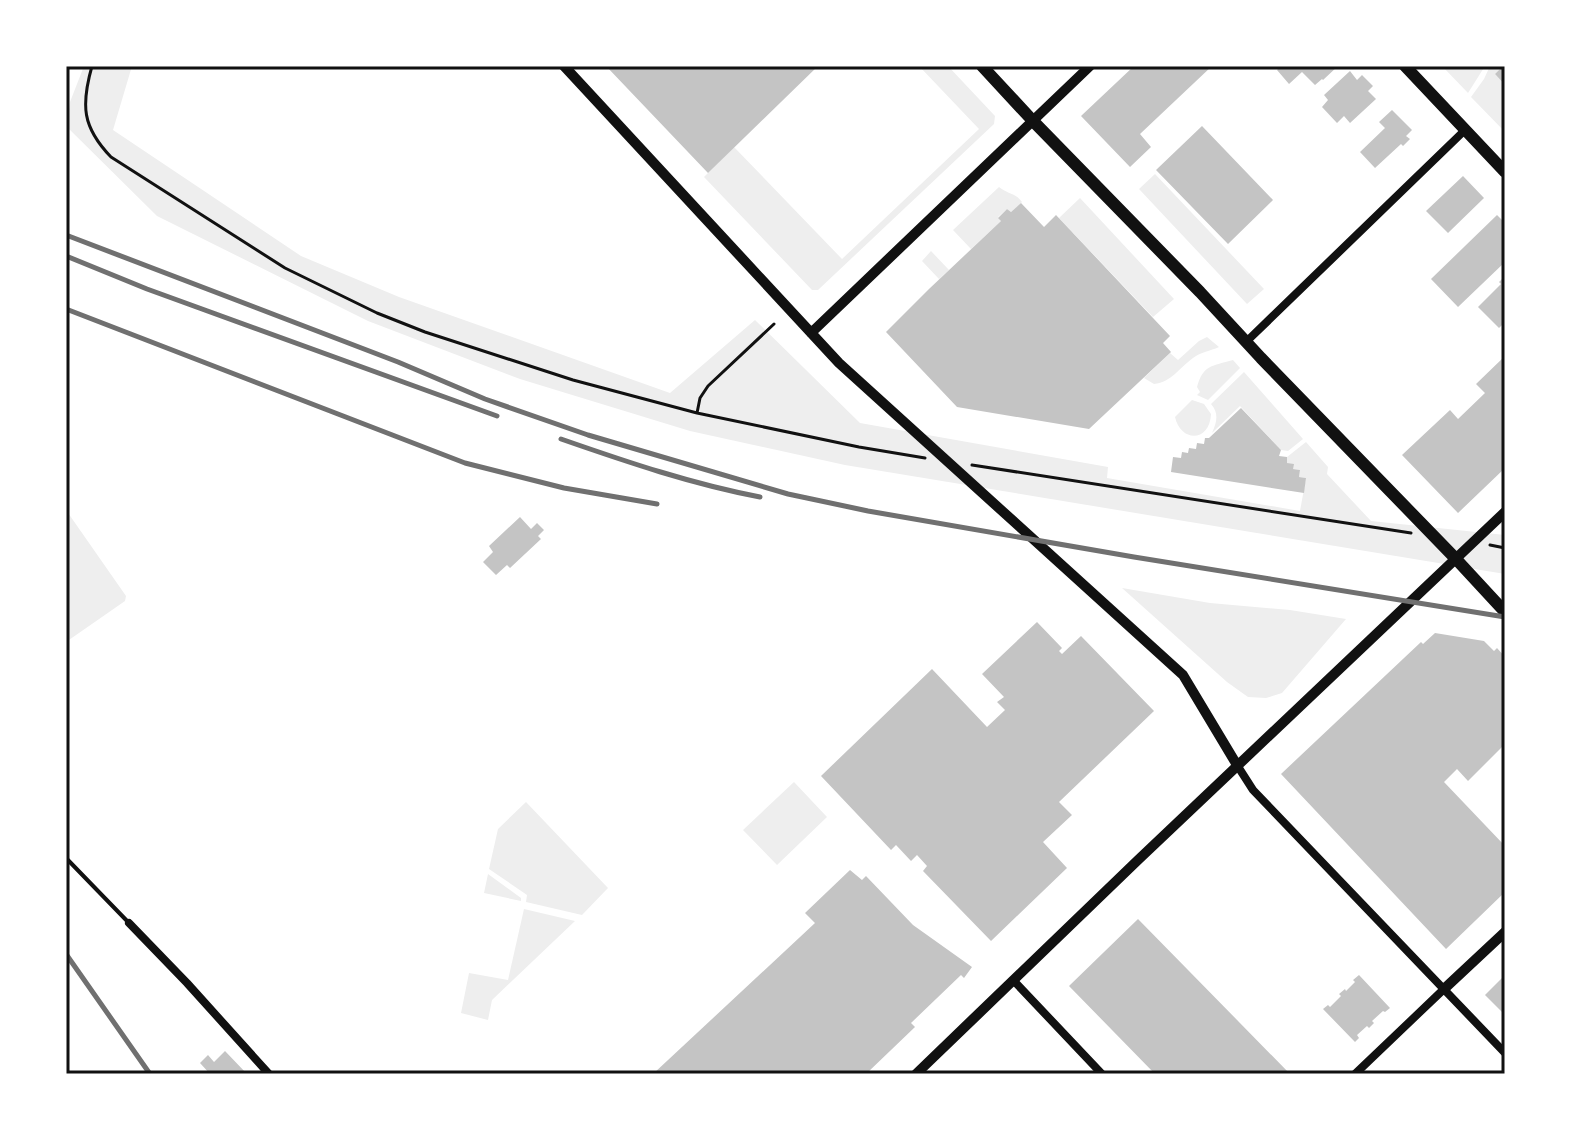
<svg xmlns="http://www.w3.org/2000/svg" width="1571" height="1140" viewBox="0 0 1571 1140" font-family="'Noto Sans',sans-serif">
	<rect width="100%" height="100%" fill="#fff"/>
	<!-- green -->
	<path fill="#eee" d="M84,66h48l-19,64 188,126 98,41 271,96 85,-73 105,103 248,44 -1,11 193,33 6,-33 -7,-1 1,-7 -7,-1 -6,-6v-6l19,-15 22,25 -1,7 44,47 134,14v39l-660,-109 -155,-34 -170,-52 -152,-58 -211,-105 -90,-89 3,-25z
		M919,66h29l47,50 -1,8 -176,166h-6l-108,-113 30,-30 108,112 137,-130z
		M1442,66h43l-17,27z
		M1490,66h13l-8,8 10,11v47l-34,-35 13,-18z
		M1155,174l109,115 -17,15 -108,-115z
		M999,187c8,7 17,6 23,15l-11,10 -4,-3 -9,8 3,4 -30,28 -18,-19z
		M1080,198l94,101 -21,18 -94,-99z
		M931,251l18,19 -10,9 -17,-18z
		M1207,337l12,10c-9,4 -18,5 -26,11 -14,10 -21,24 -39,26l-10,-6 26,-25 8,7 21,-19z
		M1233,360l7,8 -32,32 -11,-5 3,-3 -3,-5c6,-22 15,-21 36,-27z
		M1244,372l59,67 -15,12 -7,-1 -41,-44 -28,27c5,-11 7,-20 -1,-29z
		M1192,400l12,4 7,10c-1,28 -30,29 -36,3z
		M66,510l60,86 -1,5 -59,41z
		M1122,588l88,15 80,7 56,9 -64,74 -16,5 -18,-1 -21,-15z
		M794,782l33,35 -50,48 -34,-35z
		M526,802l82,86 -26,27 -56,-13 1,-7 -38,-26 9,-40z
		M488,874l33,24v3l-37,-8z
		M524,909l51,12 -83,79 -4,20 -27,-7 8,-40 39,7z"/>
	<!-- building -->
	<path fill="#c4c4c4" d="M606,66h212l-110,107z
		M1134,66h78l-72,68 11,13 -21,20 -49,-51z
		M1281,66h57l-15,14 -1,-1 -7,6 -13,-13 -13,12 -12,-14z
		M1503,66h2v19l-10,-11z
		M1350,71l7,9 5,-5 11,11 -5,5 8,8 -26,24 -6,-7 -7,7 -15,-16 6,-7 -4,-5z
		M1392,110l20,20 -6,6 4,3 -7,7 -2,-2 -26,24 -15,-16 25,-24 -6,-6z
		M1202,126l71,74 -45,44 -72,-74z
		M1463,176l21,22 -36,35 -22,-22z
		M1021,203l23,24 12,-12 114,121 -7,7 8,9 -82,77 -132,-22 -71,-75 43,-43 72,-68 -3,-3 9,-9 4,3z
		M1497,215l8,8v39l-47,45 -27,-28z
		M1505,276v46l-6,6 -21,-21 23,-23 -2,-2z
		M1505,356v112l-47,45 -56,-58 48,-45 8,9 27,-26 -9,-9z
		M1241,408l40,42 -2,6 8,1v6l7,1 -1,5 7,1 -1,7 7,1 -2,15 -133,-21 2,-15 8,1 1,-6 6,1 1,-5 7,1 1,-6 7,1 1,-6h4z
		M520,517l11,12 6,-6 7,7 -6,6 3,3 -31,29 -3,-3 -11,10 -13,-13 10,-10 -4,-6z
		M1037,622l25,26 -3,3 3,3 19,-18 73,75 -95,91 13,13 -29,27 24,26 -76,73 -68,-70 4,-5 -10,-11 -6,6 -15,-16 -5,5 -70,-74 111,-107 55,58 18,-17 -8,-8 7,-5 -22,-23z
		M1435,633l49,8 10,10 3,-3 8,9v87l-37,37 -11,-12 -13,13 61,64v46l-59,57 -165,-175 140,-132 2,2z
		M850,870l12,10 4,-4 47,49 59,42 -8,11 -3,-3 -50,48 4,4 -49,47h-213l162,-151 -10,-10z
		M1138,919l152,155h-135l-86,-88z
		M1359,975l31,33 -5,4 -2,-1 -11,10 2,2 -5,5 -2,-2 -10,9 2,3 -4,4 -32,-33 5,-4 2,2 11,-11 -2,-2 6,-5 1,2 9,-9 -2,-2z
		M1505,975v40l-20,-20z
		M225,1051l22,23h-37l-10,-11 8,-8 6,7z"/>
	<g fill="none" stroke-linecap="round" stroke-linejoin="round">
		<!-- path -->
		<path stroke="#111" stroke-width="3" d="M92,66c-11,39 -10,61 19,91l174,111 92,45 48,19 148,48 124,33 162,34 66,11
			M697,413l3,-15 8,-12 66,-62
			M972,465l439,68
			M1490,545l15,3"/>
		<!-- service -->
		<path stroke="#111" stroke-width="4" d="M66,858l63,65"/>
		<!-- minor -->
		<path stroke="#111" stroke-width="8" d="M1246,342l219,-212
			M1237,765l16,25 252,263
			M129,923l58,60 82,91
			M1014,981l88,93
			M1355,1074l89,-85"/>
		<!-- tertiary -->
		<path stroke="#111" stroke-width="10" d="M564,66l275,297 344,312 54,90
			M811,333l279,-267
			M1444,989l61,-57
			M916,1074l222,-214 367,-348"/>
		<!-- secondary -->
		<path stroke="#111" stroke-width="12" d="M982,66l51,55 167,171 61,66 195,201 49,53
			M1405,66l100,106"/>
		<!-- rail -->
		<path stroke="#707070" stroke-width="5" d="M66,235l332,127 87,37 103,36 200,59 80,17 266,46 371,60
			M66,256l81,33 350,127
			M66,309l399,154 99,25 93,16
			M561,439c66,23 131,45 199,58
			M66,954l84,120"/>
	</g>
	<!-- border -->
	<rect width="1571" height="1140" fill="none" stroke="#ffffff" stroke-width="136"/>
	<rect x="68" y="68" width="1435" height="1004" fill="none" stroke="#111" stroke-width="3"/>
</svg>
